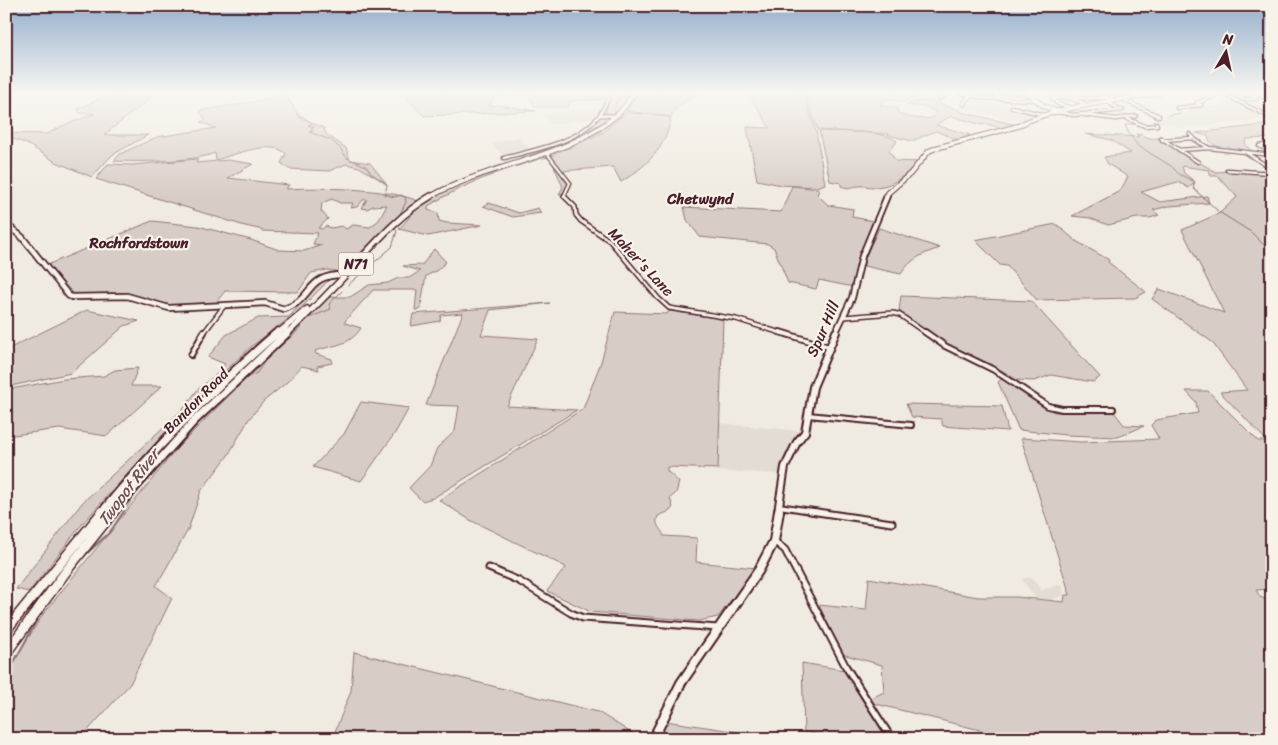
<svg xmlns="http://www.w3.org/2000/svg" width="1278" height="745" viewBox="0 0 1278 745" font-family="Sriracha,sans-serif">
	<rect width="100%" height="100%" fill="#f0ebe0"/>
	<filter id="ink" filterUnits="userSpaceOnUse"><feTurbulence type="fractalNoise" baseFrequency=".02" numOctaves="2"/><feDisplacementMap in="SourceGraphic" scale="10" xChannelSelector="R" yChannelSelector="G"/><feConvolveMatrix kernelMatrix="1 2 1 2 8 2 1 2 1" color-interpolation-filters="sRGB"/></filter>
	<g filter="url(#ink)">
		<!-- built -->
		<path fill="#e3dcd2" d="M976,98l29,8 37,8 -8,5 -19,1 -53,-12z
			M1224,101l48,2v16l-92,9 -24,-8 11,-5 18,-1 1,-4 15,-4h20z
			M602,107l-4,10 -47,8 -8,-11z
			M519,137l10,12 -26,7 -12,-13z
			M719,423l82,8 -20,35 -2,8 -62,-3z
			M1030,577l12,13 20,-6 2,11 -14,5 -14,-2 -15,-19z"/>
		<!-- green -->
		<path fill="#d8cdc6" stroke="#917678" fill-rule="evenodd" d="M285,93h4l-2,3 12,21 25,11 2,6 20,14 4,12 20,3 16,20 -27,-16 -13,-3 -17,7 -40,-2 -8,-6 5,-9c-13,-15 -53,1 -70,6l-1,-7c-22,9 -77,9 -101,8l6,-7 37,-17 59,-9 -16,-6 6,-2 -7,-9 54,-9z
			M402,93h194l-3,3 12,1 -2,2 -32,2 -3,6h-32l-9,-12 -33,1 -5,10 9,-1 38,6 -112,5z
			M612,93h19l-5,10 -12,11h-9z
			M638,93h65c-11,5 -28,11 -32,24l-45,-6z
			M744,93h59l13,38 9,53 -8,3 -36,-2 -24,-5 -10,-53 23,1 -17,-27z
			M804,93h108l9,4 -12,2 -5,3 -17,-3 -7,6 16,3 2,1 -1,3c11,7 23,7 36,6l3,-5 -9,-6 -22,-2c20,-8 36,-1 55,5l1,2 56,13 -15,3 -16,-4 -4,1 -31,-9 -15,9 34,10 -12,5 -22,-9 -24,10 -24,-6 1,-1 -71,-4z
			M105,96l47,1 -48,38h44l-36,20 -20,22 -36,-15 -29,-18 -21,-8v-3l41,1 15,-8 32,-12 -14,-1 -2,-4z
			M626,113l26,1 19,4c-5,31 -25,48 -50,64l-8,-15 -52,4 -4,-7 7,16 5,4 -7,10h-3l4,-7 -13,-30 -7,1c-40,12 -78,25 -115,48v4l10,3 1,8 8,2 35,2 -54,11 -29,-7 24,-27 20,-12 103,-37 7,3 1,-4 15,-4 34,-16z
			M601,116l10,1c-28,19 -58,31 -90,41l-4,-3 54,-16 13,-8z
			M1272,124v14l-26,1 -1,6 7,6c-12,-1 -42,1 -44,-15l-12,-3z
			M819,131c22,1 60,-2 78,10l-8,10 7,10 23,1c-17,14 -24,25 -47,25 -4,0 -8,-2 -12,-1 -9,0 -9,4 -19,0v-3l-11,-2z
			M1085,134l54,3 -3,-3c7,0 13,6 21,4l59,34 14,-1 42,3v415l-16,1 4,7 9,4v-5h3v143h-287l-1,-8 -112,-28 -3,-4 15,-7 -2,-27 -40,-11 -23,-49 47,5 3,-32 109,19h39l47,5 1,-7h5l-49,-157 60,4 78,-3 -8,-14 5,-5 42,-7 -2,-11 -10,-11h22l50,50h9l-47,-49 27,-2 -35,-48 -60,-43 7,-10 65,24 -42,-83 38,-17 17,-16 -19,-21h-7l-2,-6 -27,-4 2,7 11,9 -6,6 -11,-6 -37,10 19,10 47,-6 2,7 -40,3 -16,4 6,5 -9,3h-13l-29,7 -18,-7 -18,-2 48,-25 8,-14 -20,-13 -4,-7 27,-4 -20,-13z
			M198,159l-2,4 32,-3 25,4 -25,14 61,7 -3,4c35,-2 101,-1 132,12l-42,36 -34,35 -15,-2 -16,3 -13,19 -73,-1 -11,14h-49l-40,-11h-51l-27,-29 105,-44 46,5 53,14 28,10 25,1 18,-6 -9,-1 5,-11 -56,-2 -3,-2 -14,-3 -149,-47 12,-15 24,1zM332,199l8,4h13l-2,5 6,-1 6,-7 4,-1 -5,9 5,1 6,-3 14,-1 -8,15 -9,7 -17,-2 -7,4 -4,-3 -11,2 -5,-2 -4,3 -4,-1 10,-9 -7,-8 1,-8z
			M792,186l26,3h2l-3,5 11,11 25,4 -1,8 21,4 -13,37 -7,29 -34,-7 -3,9 -28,-6 -14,-35 -6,-4 -68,-7 -13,-17 -3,-13 97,5z
			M489,203l30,10 19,-5 3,5 -28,4 -30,-11z
			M1056,224l20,17 33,19 -1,2 38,30 -11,6 -98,2 -30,-34 -7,-1 -25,-25z
			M879,228l61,20c-16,5 -30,11 -39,26l-37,-8 1,-8z
			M434,249l12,13 -10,9 -10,5 -6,34h-5l2,-20h-44l-28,31v2l16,5c-11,18 -29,17 -46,23l1,3 16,5v4l-15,3 2,4 -17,-4 -16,17 -22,18 -15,18 -22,38 -26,34 -13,39 -32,56 16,12 -42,86 -50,55h-74v-66l38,-60 135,-167 105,-106 45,-43h21l19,-12 19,-2 10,-5h11l11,-7 -17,-5 19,-1z
			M332,277l-38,38 -41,30 -54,50 -117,129 -53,68 -13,-3 66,-86 102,-95 14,-19 19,-15 8,-10 -17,-7 18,-22 32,-17 31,-1 35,-39z
			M901,296l130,5 69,76 -7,5 -42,-7 -17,6 -17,-1 -24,-15 -45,-19 -49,-35z
			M550,303l-60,7 -9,25 57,4 -31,67 70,4 -144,88 -11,3 -13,-13 21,-22 7,-18 18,-17 4,-25 -33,-1 37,-92 -22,2 -1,6 -29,5 2,-12z
			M87,310l52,11 -15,5 -53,47 -65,14v-37z
			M669,311l54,8 -5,150 -51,-2v4l12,11 -3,11 -6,5 3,9 -3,4 -12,5c-4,10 3,12 6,20l33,2 -1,24 60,6 -38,49 -19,4 -108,-9 -44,-21 19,-24 -96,-47 -31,-20 144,-91 18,-47 14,-50 52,2z
			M138,368l-7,18h31l-55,50 -48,-7 -53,7v-46l58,-11 40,-3 11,-6z
			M1003,378l51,34h60l10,13 20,1 -26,11 -52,-2 -47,-5 -21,-48z
			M361,402l48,6 -14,25 -34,48 -48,-14 31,-33z
			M906,404l96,2 6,25 -65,-5 -2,-7 -29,-2z
			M354,652l244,60 43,27h-309l19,-48z
			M802,663l42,7 43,69h-42l-41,-7z
			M665,721l122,18h-129z"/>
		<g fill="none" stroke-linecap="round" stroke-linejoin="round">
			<!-- stream-far1 -->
			<path stroke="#8b6f72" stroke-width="1" d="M289,93l-3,3 11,17 14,9 1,2 -4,1 7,2 -4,1 2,3 -4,1 22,8 9,8 7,10 19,8 5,7 16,12 -1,5
				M616,112l-3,-3 3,-2v-6l10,-8
				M1168,115l13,-2
				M1129,134l-4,-9 10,-1
				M1130,135l7,10 34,21 8,8 16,8 -2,6 26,24 32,20 16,16 -2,3 7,7
				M587,137l12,-5 21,-16
				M384,194l10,3 7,-2 4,2 1,5 -7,14
				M348,285l44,-38 5,-16 -2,-2
				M212,409l33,-31 12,-5 11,-17 18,-16 5,-2 10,-11 3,-7 27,-11 -2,-5 13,-13
				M196,424l10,-9
				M124,512l19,-29"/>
			<!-- stream -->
			<path stroke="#8b6f72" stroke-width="2" d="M83,557l27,-25 14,-21
				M50,600l12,-17
				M6,677l33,-61"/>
			<defs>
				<path id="street-far3" d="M961,93l22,5 53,2
					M1101,93l5,3
					M1113,93h18
					M1221,93l51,25
					M1225,93l47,4
					M996,96h29
					M939,99l9,-6
					M1073,99l14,6
					M1246,99h10l-3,-3
					M1126,101l33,15h-3
					M1109,103l9,5
					M965,104h-2l7,-9
					M1058,104l11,3 -10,-2 -7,-7h60
					M1012,107l33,8
					M1177,108l24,-3 -4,-2 20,-8 -2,-2
					M1058,112l16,3 49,-5
					M600,115l16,1
					M1084,115l32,4 20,-3
					M1128,119l17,7 12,-1 -1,-2
					M1190,134l4,4h-2l17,10
					M1161,138l37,24
					M1162,140l30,-2
					M1272,144l-13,2 13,5
					M1179,150l30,-2 63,7
					M546,152l24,31 -6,13 2,2
					M1245,152l27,17
					M504,158c32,-9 71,-14 94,-41 6,-7 8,-16 13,-24
					M1269,160l3,3
					M1227,170l45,3"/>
				<path id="street-far2" d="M564,196l11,11 1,8 5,6 29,20 48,57 11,10 67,11 48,15
					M844,317l49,-4 7,2 27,19
					M203,334l21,-28"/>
				<path id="street-far1" d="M780,332l49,15
					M925,332l20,14 49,24 54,36 14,3h51
					M191,355l13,-23
					M808,415l103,10
					M779,506l39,6"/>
				<path id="street" d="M810,511l82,12
					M774,541l11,9 61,117 46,72
					M489,568l30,13 52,32 12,5 135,10"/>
				<path id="secondary-far3" d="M1029,93l13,12 16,7
					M886,198l2,-5 22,-19 19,-23 7,-3 82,-22c33,-19 103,-26 142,-33"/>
				<path id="secondary-far2" d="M6,229l5,-1 11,9 47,59 3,1 55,-1 42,12 96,-5 19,6c31,-10 20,-35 61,-34
					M835,334l17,-36 10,-42 25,-60"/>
				<path id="secondary-far1" d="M778,512l7,-45 12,-25 8,-10 8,-45 23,-55"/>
				<path id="secondary" d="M653,739l28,-56 78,-113 15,-29 5,-30"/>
				<path id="primary-far3" d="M428,198c60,-35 137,-38 190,-84 6,-5 11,-14 16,-21"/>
				<path id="primary-far2" d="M277,334l30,-25
					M287,334c22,-21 44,-43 65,-66 24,-26 48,-54 79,-72"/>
				<path id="primary-far1" d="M102,512c54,-65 112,-125 176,-180
					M113,512l81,-91 94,-89"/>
				<path id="primary" d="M6,630l97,-119
					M6,653l61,-83 47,-59"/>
			</defs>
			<!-- street-far3 casing -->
			<use href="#street-far3" stroke="#4a1f2b" stroke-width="5"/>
			<!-- street-far2 casing -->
			<use href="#street-far2" stroke="#4a1f2b" stroke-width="6"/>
			<!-- street-far1 casing -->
			<use href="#street-far1" stroke="#4a1f2b" stroke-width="8"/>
			<!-- street casing -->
			<use href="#street" stroke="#4a1f2b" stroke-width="9"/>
			<!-- secondary-far3 casing -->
			<use href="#secondary-far3" stroke="#4a1f2b" stroke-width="6"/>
			<!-- secondary-far2 casing -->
			<use href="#secondary-far2" stroke="#4a1f2b" stroke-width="8"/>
			<!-- secondary-far1 casing -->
			<use href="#secondary-far1" stroke="#4a1f2b" stroke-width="10"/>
			<!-- secondary casing -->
			<use href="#secondary" stroke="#4a1f2b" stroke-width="12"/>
			<!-- primary-far3 casing -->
			<use href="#primary-far3" stroke="#4a1f2b" stroke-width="6"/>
			<!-- primary-far2 casing -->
			<use href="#primary-far2" stroke="#4a1f2b" stroke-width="8"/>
			<!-- primary-far1 casing -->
			<use href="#primary-far1" stroke="#4a1f2b" stroke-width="11"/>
			<!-- primary casing -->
			<use href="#primary" stroke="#4a1f2b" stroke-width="12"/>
			<!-- street-far3 -->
			<use href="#street-far3" stroke="#f7f3e8" stroke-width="2.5"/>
			<!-- street-far2 -->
			<use href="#street-far2" stroke="#f7f3e8" stroke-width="3"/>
			<!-- street-far1 -->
			<use href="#street-far1" stroke="#f7f3e8" stroke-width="4"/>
			<!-- street -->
			<use href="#street" stroke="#f7f3e8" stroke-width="5"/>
			<!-- secondary-far3 -->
			<use href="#secondary-far3" stroke="#f7f3e8" stroke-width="4"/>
			<!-- secondary-far2 -->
			<use href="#secondary-far2" stroke="#f7f3e8" stroke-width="4.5"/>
			<!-- secondary-far1 -->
			<use href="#secondary-far1" stroke="#f7f3e8" stroke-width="6"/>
			<!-- secondary -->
			<use href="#secondary" stroke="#f7f3e8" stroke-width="8"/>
			<!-- primary-far3 -->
			<use href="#primary-far3" stroke="#f7f3e8" stroke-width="4"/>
			<!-- primary-far2 -->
			<use href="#primary-far2" stroke="#f7f3e8" stroke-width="5"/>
			<!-- primary-far1 -->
			<use href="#primary-far1" stroke="#f7f3e8" stroke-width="7"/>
			<!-- primary -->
			<use href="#primary" stroke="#f7f3e8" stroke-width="9"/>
		</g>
	</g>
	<!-- sky -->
	<linearGradient id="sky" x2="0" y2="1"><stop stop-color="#94aecc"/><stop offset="0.47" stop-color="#f8f6f1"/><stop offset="1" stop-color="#f8f6f1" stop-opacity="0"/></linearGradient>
	<rect width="1278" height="197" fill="url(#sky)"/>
	<g text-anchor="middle" stroke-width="4.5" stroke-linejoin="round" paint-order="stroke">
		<!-- shield labels -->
		<rect fill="#f7f3e8" stroke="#7e5f64" stroke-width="1" x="338.5" y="252.5" width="35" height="23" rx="4"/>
		<g font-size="14" font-weight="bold" fill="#4a1f2b">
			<text x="356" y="269">N71</text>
		</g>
		<!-- far-quarter labels -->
		<g font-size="15" font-weight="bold" fill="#4a1f2b" stroke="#f7f3e8">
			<text x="700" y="204">Chetwynd</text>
			<text x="139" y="248">Rochfordstown</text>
		</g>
		<!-- street labels -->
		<g font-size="15" fill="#4a1f2b" stroke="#f7f3e8">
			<text transform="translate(641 262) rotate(47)" y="5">Maher's Lane</text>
			<text transform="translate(823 329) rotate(-66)" y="5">Spur Hill</text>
			<text transform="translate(196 401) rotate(-45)" y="5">Bandon Road</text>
		</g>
		<!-- water labels -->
		<g font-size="16" font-style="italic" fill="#704e55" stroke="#f7f3e8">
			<text transform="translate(128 487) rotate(-53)" y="6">Twopot River</text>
		</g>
	</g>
	<!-- margin -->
	<rect width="1278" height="745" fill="none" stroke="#f7f3e8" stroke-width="25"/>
	<rect x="12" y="12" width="1253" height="720" fill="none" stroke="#4a1f2b" stroke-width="2" filter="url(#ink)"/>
	<!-- north arrow -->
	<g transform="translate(1226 52) rotate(9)" stroke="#f7f3e8" stroke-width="4" paint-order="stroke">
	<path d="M0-4L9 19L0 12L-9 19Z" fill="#4a1f2b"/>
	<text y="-8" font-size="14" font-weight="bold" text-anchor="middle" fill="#4a1f2b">N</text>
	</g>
</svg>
